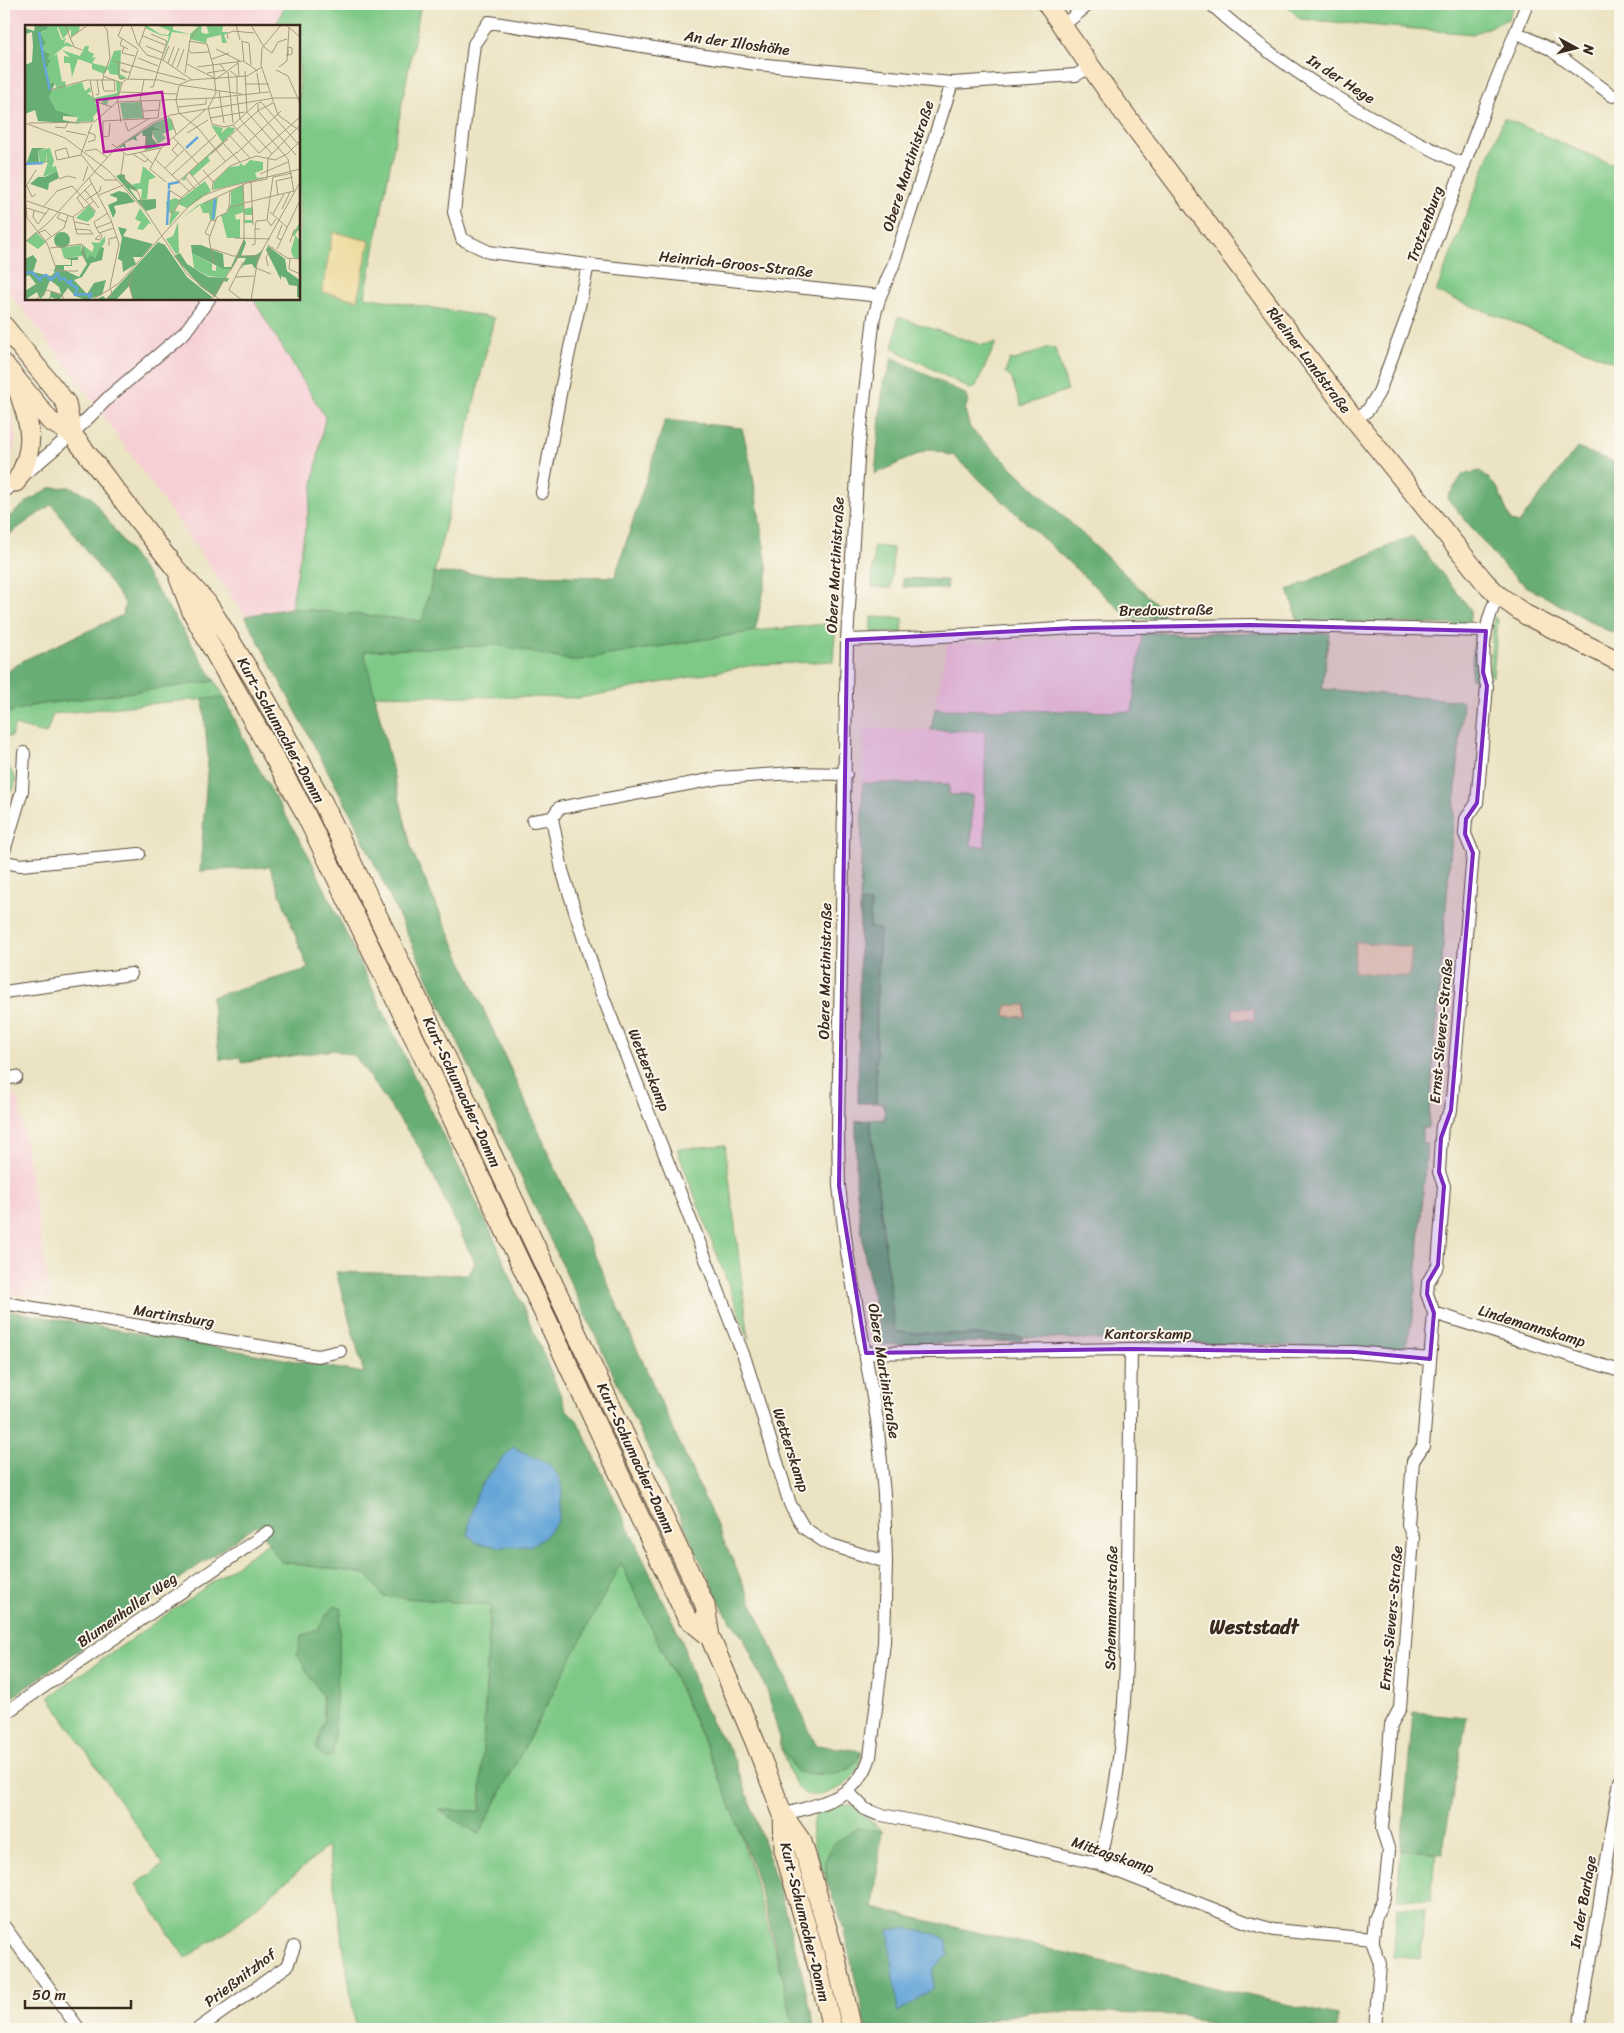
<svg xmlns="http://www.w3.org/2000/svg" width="1624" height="2033" viewBox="0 0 1624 2033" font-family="Sriracha,sans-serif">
	<rect width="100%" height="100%" fill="#fbf7ec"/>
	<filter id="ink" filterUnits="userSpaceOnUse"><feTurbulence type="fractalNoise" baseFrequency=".02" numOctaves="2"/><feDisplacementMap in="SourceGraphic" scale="10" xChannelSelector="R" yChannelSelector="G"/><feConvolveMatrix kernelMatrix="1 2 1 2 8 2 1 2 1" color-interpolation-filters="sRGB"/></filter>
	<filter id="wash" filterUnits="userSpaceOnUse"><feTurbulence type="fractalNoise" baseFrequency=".0096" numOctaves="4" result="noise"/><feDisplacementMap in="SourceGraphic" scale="20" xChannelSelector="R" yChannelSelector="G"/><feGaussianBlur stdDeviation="1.12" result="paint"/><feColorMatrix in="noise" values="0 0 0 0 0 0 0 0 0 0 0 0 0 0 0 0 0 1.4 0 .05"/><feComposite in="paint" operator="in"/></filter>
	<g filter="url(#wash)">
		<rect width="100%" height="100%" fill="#ebe3c2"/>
		<!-- built -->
		<path fill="#f6cfd5" d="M4,4h281l-9,22h-250v273h227l72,118 -34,191 -46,8 -165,-233 -76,-98z
			M4,398l9,23 3,21 -7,24 -5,6z
			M1142,633l-10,79 -197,-3 12,-65z
			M864,729l122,1 -1,117h-14l-22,-52 -1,-11 -85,-1z
			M18,1097l33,204 -47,-9v-193z"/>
		<!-- green -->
		<path fill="#7fc987" stroke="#5d7a52" d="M285,4h136l-56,293 129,21 -71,303 -132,-13 34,-191 -72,-118h46v-273h-23z
			M1285,4h229l-6,15 -35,15 -173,-15z
			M1504,118l116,50v196l-184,-72z
			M898,317l83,28 15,-2 -21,45 -5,1 -77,-41z
			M1049,347l6,2 13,41 -47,16 -10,-29 -6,-4 5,-14 5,1z
			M874,546l19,2 -2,40 -19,-1z
			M871,617l32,1 -1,15 -31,-1z
			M1494,617l4,3 -5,57 -4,-4z
			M836,623l-3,38 -80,4 -173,33 -206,-3 -10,-44 135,-6 73,16 183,-30z
			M1142,633h187l-7,56 141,12 -35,427h-6v16h5l-14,171 -8,34 -273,-8 -237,-9 -25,-212 15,-1 -1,-15 -8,-1 1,-115 3,-59 -10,-1 1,-25h-11l3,-120 86,1v11h23l-1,51 14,1v-116l-54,-1 4,-21 197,3z
			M1474,639l5,4 -3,38 -5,-3z
			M215,681l10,17 -58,4 -114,12 -7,20 -31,-9 -4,12 -7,-2v-21l31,-9z
			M4,759l12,20 -3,12 -9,-3z
			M725,1145l24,194 -72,-190z
			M268,1543l13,19 86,12 16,22 107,9 -10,207 -41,-2 40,24 142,-272 98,213 20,53 46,157 9,44h-438l-28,-183 -100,85 -43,27 -49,-74 27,-19 -114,-168z
			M780,1745l17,27c16,2 38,5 53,-4 4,-3 8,-12 12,-17 -2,10 -4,21 -12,29 -8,9 -34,20 -46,13 -12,-7 -19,-36 -24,-48z
			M842,1804l10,1 30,26 -24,-3 -32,31v20c-6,-17 -25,-54 -6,-67 6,-4 16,-6 22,-8z
			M1401,1850l34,4 -4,46 -34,-1z
			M1397,1907l27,2 -3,50 -28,-2z"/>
		<!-- forest -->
		<path fill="#67ad74" stroke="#516c49" d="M892,357l73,37 3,7 -3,9 5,18 194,183 -4,7 -29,1 -13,-11 -164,-152 -25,-7 -54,25 8,-92 6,-10z
			M665,420l77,8 10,42 16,102 -13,59 -183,30 -73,-16 -135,6 48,200 404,894 46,6c-3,5 -8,14 -12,17 -15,9 -37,6 -53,4l-17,-27 -2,-13 -10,-39 -23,-52 -21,-30 -371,-793 -108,-202 46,-8 131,13 12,-48 181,4z
			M1577,448l43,16v160l-8,9 -85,-46 -20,-17 -60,-72 16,-24 18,-3 16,16 14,34 8,2z
			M69,487l21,9 62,86 63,99 -180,24 -31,9v-40l20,-14 99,-45 2,-12 -73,-99 -48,34v-17l24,-20 22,-13z
			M1412,536l59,74 -2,15 -171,-4 -10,-31z
			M903,578l44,2 -1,9 -43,-2z
			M203,698h22l26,57 59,103 115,241 68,137 74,174 10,10 105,221c8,28 17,56 30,82 7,12 17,23 22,36 34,88 61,178 81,270h-21c-14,-67 -31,-139 -56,-204 -33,-89 -77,-175 -117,-262l-142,271 -41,-24 42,1 10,-206 -107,-9 -16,-22 -86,-12 -25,-37 -252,178v-393l360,63 -28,-101 132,3 7,-12 -54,-113 -66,-94 -22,-6 -91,13 -2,-6 -20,3 -9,-63 97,-28 -38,-102 -70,4 8,-112z
			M860,903h11l-1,25 10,1 -3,59 -1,115h-18z
			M870,1120l25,212 128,5 -1,4 -140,4 -18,-93 -8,-69v-62z
			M335,1606l6,3 -8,146 -8,3 -9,-9 8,-31 -2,-22 -25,-41 4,-18 17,-8 9,-15z
			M1413,1712l54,5 -25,137 -41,-4z
			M858,1828l24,3 -9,77 464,108v13h-114l-41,-14 -149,-4 -86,18h-80l-25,-106 -16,-44v-20l8,-16z"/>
		<!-- sand -->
		<path fill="#eeda9e" stroke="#94825e" d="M333,232l37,9 -13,59 -35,-8z
			M1356,942l56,5 -3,30 -56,-5z
			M1006,1005h20l-1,12 -20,-1z
			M1233,1008h21v12l-21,-1z"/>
		<!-- water -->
		<path fill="#65a6d8" stroke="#50687b" d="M513,1447l37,18 7,9 6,15 -5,32 -16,18 -12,7 -30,1 -23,-4 -9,-8c4,-47 16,-54 45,-88z
			M904,1928l32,6 11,6 1,15 -15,14v19l-35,25 -10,-83z"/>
	</g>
	<g filter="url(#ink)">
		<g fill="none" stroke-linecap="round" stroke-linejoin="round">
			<defs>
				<path id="street" d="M1211,4c74,68 163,118 253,161
					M1061,27l28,-23
					M1516,32l34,17 63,47
					M880,296l-292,-31 -99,-13 -27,-13 -8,-27 10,-85 10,-83 15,-22 267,42 196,19 124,-8 14,-8
					M1355,420l13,-10 11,-18 106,-284 42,-104
					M4,492l68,-58 39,-39 74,-63 24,-33
					M542,493l19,-104 27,-124
					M847,640l62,-2 166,-10 175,-3 236,6
					M846,774l-53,-1 -73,5 -161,30 -7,10 10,52 36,114 147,375 45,145 14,24 24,16 58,18
					M533,821l19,-3
					M4,851l18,-60 2,-38
					M4,862l17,3 118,-11
					M4,992l127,-18
					M4,1079l12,-2
					M4,1303l314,53 22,-5
					M1434,1313l186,58
					M866,1353l265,-4 224,3 75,7
					M4,1714l264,-182
					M848,1792l17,17 12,5 77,15 145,35 147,58 28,8 99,9
					M783,1815c37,-12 74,-15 87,-58l14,-114 2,-81 -2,-68 -7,-74 -30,-168 -8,-66 -1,-56 9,-490 12,-197 15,-126 6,-21 13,-30 59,-183
					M1099,1864c26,-95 28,-196 29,-294 1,-74 2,-147 3,-221
					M4,1926l75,103
					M198,2029l89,-63 7,-19
					M1375,2029l5,-65 -7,-20v-5l2,-20 9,-22 5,-46 -7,-22 9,-104 9,-17 13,-170 -5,-14 5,-63 10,-15 11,-133 -7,-19 1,-12 10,-17 6,-79 -5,-14 2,-34 1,-12 9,-16 22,-257 -8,-19 1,-15 11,-16 10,-117c-8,-29 -2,-64 11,-91
					M1579,2029l41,-248"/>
				<path id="secondary" d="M1047,4l62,89 246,327 129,161 14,14 28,20 94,47
					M4,326l62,77 6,31
					M4,364l46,57 22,13 103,134 32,35 49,79 65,117 124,256 260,550 5,32 45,105 28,73 19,27 34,117 16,70
					M16,482c22,-35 14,-58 1,-95
					M179,578l13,34 16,29 94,166 122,251 263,560 23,19
					M783,1815l1,35 33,114 15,65"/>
			</defs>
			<!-- street casing -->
			<use href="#street" stroke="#554637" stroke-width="14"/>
			<!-- secondary casing -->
			<use href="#secondary" stroke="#554637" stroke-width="21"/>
			<!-- street -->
			<use href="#street" stroke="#fff" stroke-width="12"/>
			<!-- secondary -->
			<use href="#secondary" stroke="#fbe6c4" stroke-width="19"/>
		</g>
	</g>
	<!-- marked area -->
	<path fill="#7b2cbf" fill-opacity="0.2" stroke="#7b2cbf" stroke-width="4" stroke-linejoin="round" d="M1250,625l236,6 -3,41 4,14 -10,117 -11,16 -1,15 8,19 -22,257 -10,28 -2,34 5,14 -6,79 -10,17 -1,12 7,19 -4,46 -75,-7 -224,-3 -265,4 -27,-167 8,-546 228,-12z"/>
	<g text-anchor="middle" stroke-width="4" stroke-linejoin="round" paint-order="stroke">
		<!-- street labels -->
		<g font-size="15" fill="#3b2a1e" stroke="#fbf7ec">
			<text transform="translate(737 43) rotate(8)" y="5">An der Illoshöhe</text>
			<text transform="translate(1341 79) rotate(33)" y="5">In der Hege</text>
			<text transform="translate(908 166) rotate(-72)" y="5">Obere Martinistraße</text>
			<text transform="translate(1425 224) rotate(-70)" y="5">Trotzenburg</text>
			<text transform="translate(736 264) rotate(6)" y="5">Heinrich-Groos-Straße</text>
			<text transform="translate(1309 360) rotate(53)" y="5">Rheiner Landstraße</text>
			<text transform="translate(835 565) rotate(-87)" y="5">Obere Martinistraße</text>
			<text transform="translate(1166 610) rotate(-1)" y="5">Bredowstraße</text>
			<text transform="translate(281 730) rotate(61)" y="5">Kurt-Schumacher-Damm</text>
			<text transform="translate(825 971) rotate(-89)" y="5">Obere Martinistraße</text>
			<text transform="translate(1441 1031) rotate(-85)" y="5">Ernst-Sievers-Straße</text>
			<text transform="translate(649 1070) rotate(68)" y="5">Wetterskamp</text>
			<text transform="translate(462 1092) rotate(65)" y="5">Kurt-Schumacher-Damm</text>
			<text transform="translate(174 1316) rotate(9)" y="5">Martinsburg</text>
			<text transform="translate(1532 1326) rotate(17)" y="5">Lindemannskamp</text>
			<text x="1148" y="1339">Kantorskamp</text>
			<text transform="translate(884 1371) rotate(81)" y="5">Obere Martinistraße</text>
			<text transform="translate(791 1450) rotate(72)" y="5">Wetterskamp</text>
			<text transform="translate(636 1458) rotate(65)" y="5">Kurt-Schumacher-Damm</text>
			<text transform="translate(1111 1608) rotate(-89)" y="5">Schemmannstraße</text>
			<text transform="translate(127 1610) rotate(-35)" y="5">Blumenhaller Weg</text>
			<text transform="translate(1391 1618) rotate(-85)" y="5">Ernst-Sievers-Straße</text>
			<text transform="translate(1113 1855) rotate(19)" y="5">Mittagskamp</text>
			<text transform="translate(1583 1902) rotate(-80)" y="5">In der Barlage</text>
			<text transform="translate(805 1922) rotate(76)" y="5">Kurt-Schumacher-Damm</text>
			<text transform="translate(240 1978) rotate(-37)" y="5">Prießnitzhof</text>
		</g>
		<!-- district labels -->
		<g font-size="20" font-weight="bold" fill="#3b2a1e" stroke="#fbf7ec">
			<text x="1254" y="1634">Weststadt</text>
		</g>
	</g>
	<!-- overview -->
	<g transform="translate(25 25)">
		<rect width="275" height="275" fill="#ebe3c2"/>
		<path d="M12,0h43l-1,6 -8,6v-8l-8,10 -5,-12 -1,1 4,11 2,1 3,-2 -2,6 3,-2 7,5 -9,-1 -12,10 4,-2 5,28 3,-1 1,6 16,-5 3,9 5,-4 1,5 -4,1 7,5 23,-5 -1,-12 -12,-3 12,3 5,2 -3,15h-9l-2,7 -5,-1 1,-6 -8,4 4,8 -6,7 1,4 -18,1 2,-5 -22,-7 -7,-13v-6l7,-2 -1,-6 -6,1 -2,-12v-9l4,-5 -4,2 2,-7 -5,-2 -4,-14 -1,-4 6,-2 -8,-1zM121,0l14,9 8,1 2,-4 -14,-6h17v5l17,4 8,-7 -11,-2h15l-1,7 4,2 4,-1 -3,-8h17l-1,7h7l-5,3 3,8h-5l-1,-8 -14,3 -1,5 -16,-4v-5l-18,-2 -9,26 6,-22 -9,-1 -15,-7zM60,21h4l-1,5 6,3 -2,4 4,-1 -4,6 16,4 6,-16 7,-1 -1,24 7,4 -7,2 -2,-5 -8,-1 -2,-5 -4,5 -12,-5v-5l-14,-5 -6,18 -2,-14h-6v-7l6,1 -8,-7 18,6zM116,77l2,16 -20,1 -3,-16zM145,92l4,12 -12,5 4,4 -8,6 -5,-10v-4h6l-8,-4zM186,100l12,3 -2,5 7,-6 7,1 -1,3 -26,26 2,4 -17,15 -4,-3 -5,8 -2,-2 40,-37zM25,123l4,13 -2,6 4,-1 1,5 -14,6 5,-15 -2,-10v9l-6,1 -2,-11zM225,135l13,2v8l-8,3 2,5 10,-1 -54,13 1,-8 15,-15 10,-1 2,-3 3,3zM118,141l13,11 -7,3 -2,19 -6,1 1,-11h-8l-1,-5 7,-1zM180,156l6,10 -24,17 -9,-4 -4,7 6,1 -11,14 2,-14 -4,-1 -1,-9 9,-4 5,2zM218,160l1,24 9,-2v8h-9l1,5h8v3h-9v-11l-9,3 1,5 4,-1v19h-13l-6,-23 6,-2 4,-10v-12zM193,172l-3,23h-5l-1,-7h-6l-3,-8 -19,14 17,-14zM64,180l6,7 -1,4 -7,6 -11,-4zM115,183l12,17 -3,-2 -6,7 -6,-1 4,-7 -6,-3zM153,197l1,31 -3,1 -10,-15 7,-3zM274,199v5l-4,6 5,6 -1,18 -6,-2 -2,-7 4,-13 -3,-3zM11,207l10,10 -8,7 -12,-8zM80,211v6l-10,16 -9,1 -3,-14 9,7 2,-5 -3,-5 8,1zM56,220l1,11 -18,2 -3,-10zM167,228l20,11v6l4,1v-5l14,3 -5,9 -17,-2 -14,-8z" fill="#7fc987"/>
		<path d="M10,0h11l2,3 -8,5 6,10 -4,4 2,4 6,3 -3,6 4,-2 -5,12 3,13h6l-6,14 7,13 22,7 -15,-1v4l20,4 11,-3 -10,3 -46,-3 -3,-11 -10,4v-49l7,-3 1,-16 -1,-14 -6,2 -1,-6 9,3zM145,92l-18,9 8,4h-7l-1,8 8,9 -14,3v-14h-3l-1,-4 -6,5 1,4 -4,-2 -8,4 1,7 -3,-4 -3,2 4,5 -4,-4 -1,-2 11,-8 23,-15zM7,123h14l-8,3 1,11 8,-1 -1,-9 2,10 -22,3zM32,146l2,7 -10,5 -1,7 -18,-6 8,-7h7zM96,149l4,1v4l12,10 1,3 -9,-4 9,12 18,-1v9l-10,3 -30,-35zM94,166l8,2 8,9 -21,4 2,6 -3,6 -5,-13 9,-4v-3l-8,-3zM93,202l9,2 -4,7 30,8 -11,13h-9l3,7 -13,8 -1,-11 -4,-2 4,-21zM29 215a8 8 0 1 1 16 0a8 8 0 1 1-16 0ZM219,214l2,4 -5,13 15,-1 7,-5 -8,19 -3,-5 -8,1 -4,5 6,-12h-8l-8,14 1,-3h-8l-31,-16 -1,-8h10l22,9 1,13h7zM133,217l7,3 22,32 25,20 -2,3 -77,-1 -4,-13 -13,14h-21l8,-4 3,3zM58,220l4,14 4,-4 4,3 6,-11 3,1 -2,12 -11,3 -9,14 -8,3 13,14 7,-11 12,-3 -4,15 -16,5 -11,-4 -7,-8 -9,12 -8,-3 -2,3 2,-9 10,3 -2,-7 -9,-7 -7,18 1,-3 -4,4 -3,-7 -12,8v-9l11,-7 -7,-9 -4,2v-18l8,-4 4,5 -4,12 18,4 4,-4 -6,-4 5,3 2,-6h15v-5l-7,-2 14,-1v3h-6v6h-8v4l15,7 8,-13 -6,-11zM243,221l17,13 2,12 13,9v17h-3v-11l-8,-1 -3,-7 -5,-2v4l-15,-30zM155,228l7,11 21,13 21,1 -2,4 -3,-1 -9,16 -15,-11 -26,-30z" fill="#67ad74"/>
		<path fill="none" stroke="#65a6d8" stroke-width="2.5" d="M14,7l5,30M19,38l6,27M161,123l12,-11M0,139l18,-1M144,164v-5l10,-2M188,194l2,-20M142,200l2,-35M0,248l7,-1 9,9 -1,-3 6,-3 5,5 7,-7 2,7 4,-2 4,5 4,-3 -2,4 7,4 -2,7 16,-1 -2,6"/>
		<path fill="none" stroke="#a59980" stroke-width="1" d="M40,0l9,22 8,3M78,0l4,5 3,28 -7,18 19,7M98,0l-5,11 20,13M106,0l6,18 10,12 16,5 29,20M211,0l4,15M226,0l13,22M256,0l-19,23 -1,17 17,50 22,16M261,0l14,12M118,11l22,9M45,13l18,-13M97,14l-2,6 8,4M203,14l-1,-5 6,-3 21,2M164,16l18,3 6,21 3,28 -8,15 4,16 12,3 9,-2 24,-22M216,16l8,2 2,22M217,17l2,19M114,21l7,-21M121,21l17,7M99,22l-2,6 13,3M239,22l8,6 6,-11 9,-3M191,24l24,12M164,25l2,3 18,-1M261,30h3l3,-1v-6l-4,-1v8M113,33l20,8M187,34l17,-6M138,35l6,-14M89,36l72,19M93,37l1,16 6,1M213,37l1,15M143,38l6,-16M162,39l29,15 10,-7M195,39l6,8 12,-9M147,41l7,-18M172,42l46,-6 15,10M254,42l8,-6 2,-34M152,43l7,-19M251,45l12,6 12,27M205,46l7,5v17M220,46l2,41 41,47 6,33M102,47l-5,-3v2l3,1h5M203,47l5,51M160,48l5,-33 10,-15M182,48l18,-3M232,48l3,20M103,54l10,-29M65,55l4,21 18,6M221,59h23M154,60l11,-5 57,-4 15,-9M154,60l63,9M154,61l-3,14 3,13 19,15 28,34M125,62h3l14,-46 -16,-7M25,65l37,-10h27l1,11h-11l-2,-10v-1h1v-2l1,-1M194,66l5,32M95,67l57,2M71,70l3,-1 -2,-14M212,71l3,23 32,35M249,73h26M115,76l4,-21M116,76l3,18M92,77l96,-4 56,-6M93,77l3,20M233,78v8l38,44M233,78l3,-1 39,44M153,82l28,-3v-5M118,86l16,-1M133,93l2,-17M185,93l35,-6M146,94l5,15M78,96l55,-3M78,96v16l6,-1 1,-13M100,97l3,9 22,-13M0,98l40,15 44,33 37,41 41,62 33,26M4,98l65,-1 23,-20 5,-19 5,-4 32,1 20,5M67,99l-11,30 14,18M208,100l26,28 41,-36M30,102l10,1 3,-5M41,106l20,4M162,108l21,-13M205,111l20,22M148,112l25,27M63,117l7,-2v-5l-7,-3M198,118l17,19M87,119l15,11 34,-7 44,-38M136,123l-11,21 16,13M60,126l11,-2 12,9M120,126l1,-15M115,127l12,11M212,128l44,-42M99,129l-3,20 5,6M108,129l12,8 3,-3M186,129l17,-15M153,131l-6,-6 6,-7M44,132l-3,-9 -11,3 2,9 24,-5M243,133l32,-33M130,134l35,33M140,143l19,-18M178,145l10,12M70,147l10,8h12M164,147l11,13M235,149l28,-12M147,150l44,-40M160,152l10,12M64,153l22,42 8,24 -9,43 2,7 -6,6M34,154l8,-3 9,2M58,156l5,-15M154,156l80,-71 14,-7M103,157l10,10 5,14M226,157l2,43M218,160l1,18 50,-12M2,161l5,11 4,-3M0,163l11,-18M60,165l14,18M144,165l13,8M187,165l1,-8 17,-16 26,-10 19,4 12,-6 13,-13M74,170l29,-12M253,170l-2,-14 17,-4M0,172l2,21 20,25 10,28h21M61,175l14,-9 1,-5M2,176l46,16M179,178l43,-20 20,-4 1,-21M18,182l14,-16 15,-5 24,26M2,183l19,6M59,183l-7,-10 15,-15M257,184l8,-17M9,185l-1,7 5,7 11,-15M144,187h5l8,-15 55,-45M245,187l17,15M35,188l-3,5 9,4M83,188l-14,9 1,3 4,8 15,-5M248,189l11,-20M48,192l4,17h16M48,192l21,-16M242,195l6,-43 19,-4M242,195l4,6 5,-7M50,197l15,3M71,203l16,-6M50,204l15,1 3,4M235,204h-5l1,-8 11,-1M13,208l7,-3 6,6M75,208l2,3 -2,4 -5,-1 5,-4M185,211l-5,-3 6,-13 5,1M210,213l35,1M256,215l-4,-2 5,-13M20,216l19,-13 4,-12M0,217l23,-19 68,-75 36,-25 19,-8 103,-17M265,217l4,-12h6M227,220l3,-1v-15M243,220l19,13 13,1M84,221v-7l8,-2M25,223l32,-4 3,15M185,223l23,8h26M252,224l23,-49M265,234l-1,10 11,5M189,239l-5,-25 8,-22 9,-4 3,-6 1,-17M243,241l-2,-9 7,-10M231,243l15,6M211,252l18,-1M10,275l12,-10 15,5 2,5M67,275l26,-16 70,-77 14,-11 21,-8 77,-19M108,275l-4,-16 4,-14M186,275l25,-39 8,-22v-35l-15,3M217,275l-13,-10 14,-28M226,275l7,-42 42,-76"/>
		<path fill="#b5179e" fill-opacity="0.15" stroke="#b5179e" stroke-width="2.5" d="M137,67l7,52 -65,8 -7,-52z"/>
		<rect width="275" height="275" fill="none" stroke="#3b2a1e" stroke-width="2.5"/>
	</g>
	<!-- margin -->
	<rect width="1624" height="2033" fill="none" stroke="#fbf7ec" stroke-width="20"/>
	<!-- north arrow -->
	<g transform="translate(1576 48) rotate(97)" stroke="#fbf7ec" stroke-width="4" paint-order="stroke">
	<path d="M0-4L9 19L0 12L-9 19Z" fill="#3b2a1e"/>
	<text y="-8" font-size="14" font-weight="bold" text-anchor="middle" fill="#3b2a1e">N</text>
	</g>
	<!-- scale -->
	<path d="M25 2000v8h106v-8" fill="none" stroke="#3b2a1e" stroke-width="2.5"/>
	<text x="32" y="2000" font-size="15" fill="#3b2a1e" stroke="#fbf7ec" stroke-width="4" paint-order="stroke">50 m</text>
</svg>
